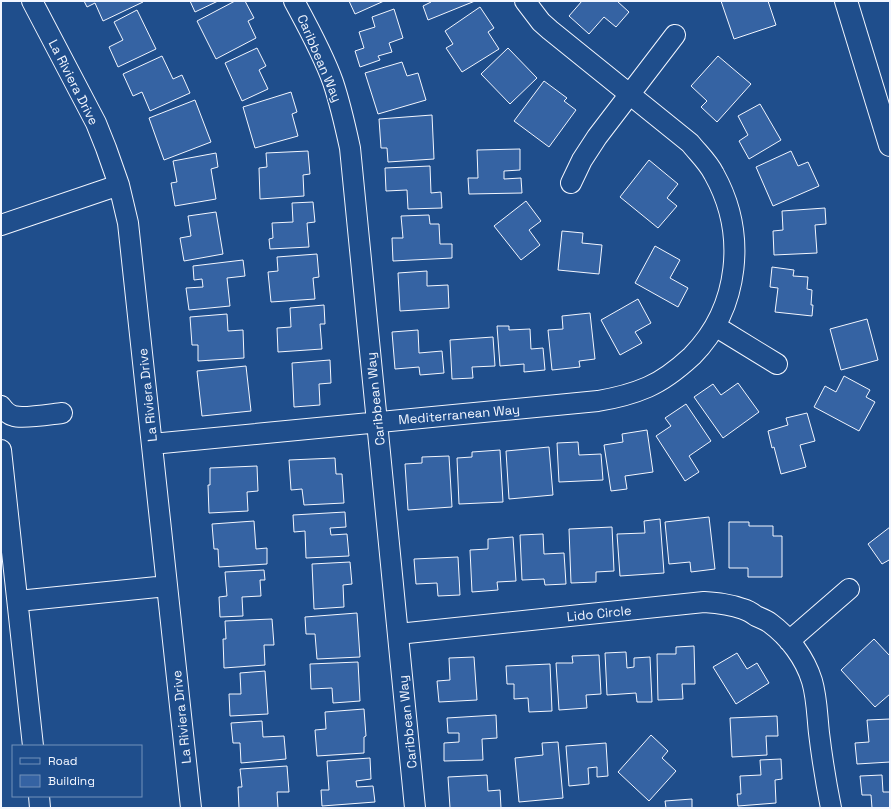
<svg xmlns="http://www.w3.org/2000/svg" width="891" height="809" viewBox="0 0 891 809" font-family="'Space Grotesk',sans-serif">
	<rect width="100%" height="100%" fill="#1f4e8c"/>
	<!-- building -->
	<path fill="#3563a3" stroke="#f2f6ff" d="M84,1h58l1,1 -40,19 -8,-18 -8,4z
		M190,1h28l-23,11z
		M235,1h10l9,17 -6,3 8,17 -40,21 -19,-38z
		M349,1h35l-29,13z
		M430,1h45l-47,19 -5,-14 8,-4z
		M582,1h35l12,11 -13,15 -12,-10 -15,17 -20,-18z
		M721,1h47l8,24 -42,14z
		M480,7l14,21 -6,4 11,17 -37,23 -16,-24 7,-4 -8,-13z
		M394,9l9,29 -14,5 3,9 -14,4 2,4 -20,7 -5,-16 9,-3 -5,-16 16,-5 -3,-10z
		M137,10l19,39 -38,18 -9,-20 14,-7 -9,-18z
		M257,48l9,18 -7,4 9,19 -26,12 -17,-38z
		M508,48l29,30 -27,26 -29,-30z
		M162,56l11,23 9,-4 8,18 -40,18 -8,-19 -9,4 -10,-22z
		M718,56l33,28 -34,38 -16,-15 6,-6 -16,-15z
		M402,62l5,14 11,-3 8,27 -48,14 -13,-41z
		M544,81l23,17 -3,3 12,9 -27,37 -35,-26z
		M291,92l6,20 -5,2 6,22 -43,12 -12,-41z
		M195,100l16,42 -47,18 -15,-42z
		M760,104l21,36 -32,19 -10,-18 9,-6 -10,-19z
		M432,115l2,44 -46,3 -1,-14h-6l-2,-29z
		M520,149v21l-16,1v8l17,-1 1,15 -53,1 -1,-16h10l-1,-28z
		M308,151l2,23 -7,1 1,21 -44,3 -1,-31 8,-1 -1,-14z
		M791,151l7,15 10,-4 11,24 -46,20 -17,-39z
		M216,153l2,14 -7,2 5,30 -41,7 -4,-23 6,-1 -4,-21z
		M649,160l29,24 -11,14 10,8 -19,22 -38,-31z
		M430,166l1,27 10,-1 1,16 -34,1 -1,-19 -21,1 -1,-23z
		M526,201l15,20 -12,9 11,15 -19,15 -27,-34z
		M313,202l2,20 -8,1 2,24 -39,2 -1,-10 4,-1 -1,-15 21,-1 -1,-19z
		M825,208l1,16 -11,1 2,28 -43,2 -1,-24 10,-1 -1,-19z
		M216,212l7,42 -39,7 -4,-23 11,-2 -3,-20z
		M429,215l1,9h9l1,20h12v14l-59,3 -1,-23h11l-2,-22z
		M562,231l21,2 -1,10 20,2 -3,29 -41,-4z
		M655,246l25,14 -10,18 18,10 -10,19 -43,-24z
		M317,254l2,23 -6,1 2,21 -44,3 -3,-30 10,-1 -1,-14z
		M243,260l2,16 -18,2 3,28 -41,4 -3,-22 17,-1 -1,-8 -8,1 -1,-14z
		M772,267l22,3 -1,6 15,1 -1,12 5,1 -1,15h2l-1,11 -37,-4 3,-24 -8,-1z
		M427,271v15l21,-1 1,23 -49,3 -2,-38z
		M638,299l13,24 -16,9 7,11 -22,12 -19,-35z
		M324,305l1,19h-5l2,25 -44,3 -1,-24 14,-1 -1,-19z
		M590,313l5,46 -16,2 1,6 -28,3 -4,-40 15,-1 -1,-13z
		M227,314l1,17 15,-1 1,28 -46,3v-16h-6l-2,-28z
		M867,319l11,41 -37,10 -11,-41z
		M497,326h12v4l21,-1 1,20 12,-1 2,22 -21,2v-8l-24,2z
		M418,330l1,23 23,-2 2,22 -24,2 -1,-8 -24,2 -3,-37z
		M493,337l2,29 -23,1 1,11 -21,1 -2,-39z
		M330,360l1,23 -12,1 1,21 -26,2 -2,-44z
		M246,366l5,45 -49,5 -5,-45z
		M844,376l26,14 -4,7 9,5 -16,29 -45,-24 11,-21 11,6z
		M738,383l21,29 -36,26 -29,-41 19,-13 8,11z
		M686,404l25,37 -22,15 10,16 -14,9 -29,-45 15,-10 -6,-8z
		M807,413l8,28 -15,4 6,22 -25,7 -7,-27 -2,1 -4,-17 20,-6 -2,-7z
		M647,430l6,42 -28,4 2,13 -16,2 -7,-46 19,-3 -1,-8z
		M578,442l1,13 22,-1 2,26 -44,2 -2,-39z
		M549,447l4,48 -44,4 -3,-48z
		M500,450l3,52 -44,2 -2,-46 15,-1v-5z
		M449,456l3,51 -44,3 -3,-46 17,-1v-6z
		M335,458l1,16h6l2,29 -40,2 -2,-16 -11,1 -2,-30z
		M257,466l1,25 -11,1 1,19 -39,2 -1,-28h2v-17z
		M345,512l1,15 -16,1 1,7 16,-1 2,22 -43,2 -1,-27 -11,1 -1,-17z
		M709,517l6,52 -24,3 -1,-10 -21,2 -4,-42z
		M660,519l4,54 -44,3 -3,-42 28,-1 -1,-12z
		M254,521l2,28 11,-1v16l-48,3 -1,-18h-4l-2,-25z
		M729,522h20v4h24v10h9v41h-34v-9h-19z
		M612,527l2,44 -18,1v10l-25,1 -2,-54z
		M890,527v35l-1,-2 -7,4 -14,-20z
		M543,534l1,20 20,-1 2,31 -21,1 -1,-6 -22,1 -2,-45z
		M513,537l3,44 -19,1 1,8 -26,2 -2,-42 18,-1v-10z
		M458,557l2,38 -22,1 -1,-13 -21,1 -2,-25z
		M350,562l2,22 -9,1 1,22 -30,2 -2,-45z
		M264,570l1,10h-5l1,16 -19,1 1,19 -23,1 -1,-20 8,-1 -2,-24z
		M357,613l3,44 -43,2 -2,-25h-9l-1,-17z
		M272,619l2,26h-10l1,20 -41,3 -1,-29h3l-1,-18z
		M874,639l16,17v38l-15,13 -34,-37z
		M694,646l1,38h-13l1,15 -25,1 -1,-46h19v-7z
		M626,652l1,16 7,-1v-9l16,-1 2,45h-15l-1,-9 -29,2 -2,-42z
		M737,653l10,16 10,-6 12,20 -33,21 -23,-37z
		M599,655l2,39 -15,1 1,13 -28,2 -3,-47h17l-1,-7z
		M474,657l3,43 -38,2 -2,-21 13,-1 -1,-22z
		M358,662l2,39 -27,2 -1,-15 -21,1 -1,-25z
		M550,664l2,47 -23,1 -1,-14 -14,1v-15h-7l-1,-18z
		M265,671l3,43 -38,2 -1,-22h12l-1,-21z
		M364,709l2,27 -2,1v16l-47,3 -2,-26 11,-1 -1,-17z
		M496,715l1,23 -15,1 1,21 -39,1v-18l15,-1v-9h-11l-1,-15z
		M777,716l1,20h-12l1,19 -35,2 -2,-39z
		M890,719v43l-33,2 -2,-21 14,-1 -2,-22z
		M262,721l1,16 21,-1 2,23 -45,4 -1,-20h-7l-2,-20z
		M651,735l17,16 -6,7 14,13 -27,30 -31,-29z
		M558,742l5,56 -44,4 -4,-44 28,-3 -1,-12z
		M606,743l2,33 -11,1v-10l-9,1 1,16 -20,2 -3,-40z
		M370,758l1,21 -15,2 1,6 16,-1 2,16 -53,4 -1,-16h8l-2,-29z
		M781,759l1,20 -7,1 1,23 -38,3 -1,-12h4l-1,-18 21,-1 -1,-15z
		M287,766l2,26h-12l1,16h-39l-1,-21h4l-2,-18z
		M487,775l1,16 12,-1 1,18h-51l-2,-31z
		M882,775l1,17h7v16h-18l-1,-13h-9l-2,-19z
		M692,799v9h-26l-1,-7z"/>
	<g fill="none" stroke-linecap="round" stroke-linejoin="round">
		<defs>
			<path id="minor" d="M32,1l64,122 10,25 13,37 9,38 63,585
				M294,1c14,26 29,53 39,81 7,21 12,43 17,66l65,660
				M571,183l11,-23 15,-23 78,-102
				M1,225l118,-40
				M715,326l62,38
				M1,406c3,4 8,9 13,10 9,3 38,-2 48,-3
				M152,444l446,-43c18,-3 34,-7 50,-14 16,-7 31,-19 44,-31 48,-49 55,-123 22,-182 -6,-12 -16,-21 -24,-31l-140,-113 -9,-8 -16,-21
				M1,450l32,296
				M18,601l149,-15
				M398,634l306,-32c13,1 26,2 39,7 4,1 9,4 13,7 5,2 10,4 14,7 19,14 35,35 42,58 5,17 5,34 7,52 3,25 7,50 12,75
				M789,641l60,-52
				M39,796l1,12"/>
			<path id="highway" d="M846,1l44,144"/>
		</defs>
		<!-- minor casing -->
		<use href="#minor" stroke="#f2f6ff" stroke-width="22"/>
		<!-- highway casing -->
		<use href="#highway" stroke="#f2f6ff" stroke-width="24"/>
		<!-- minor -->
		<use href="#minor" stroke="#1f4e8c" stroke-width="20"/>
		<!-- highway -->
		<use href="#highway" stroke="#1f4e8c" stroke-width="22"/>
	</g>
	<g text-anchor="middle" stroke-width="3" stroke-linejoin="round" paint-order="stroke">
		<!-- street labels -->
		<g font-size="13" fill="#f2f6ff" stroke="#1f4e8c">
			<text transform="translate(320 58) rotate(67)" y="5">Caribbean Way</text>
			<text transform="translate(74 82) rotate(63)" y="5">La Riviera Drive</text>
			<text transform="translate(147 395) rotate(-96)" y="5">La Riviera Drive</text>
			<text transform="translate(375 399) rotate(-96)" y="5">Caribbean Way</text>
			<text transform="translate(459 414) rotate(-5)" y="5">Mediterranean Way</text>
			<text transform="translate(599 613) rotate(-6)" y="5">Lido Circle</text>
			<text transform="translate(181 717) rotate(-96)" y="5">La Riviera Drive</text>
			<text transform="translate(407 722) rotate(-96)" y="5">Caribbean Way</text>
		</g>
	</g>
	<!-- border -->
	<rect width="891" height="809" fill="none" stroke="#f2f6ff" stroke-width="4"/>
	<!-- legend -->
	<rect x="12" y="745" width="130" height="52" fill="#1f4e8c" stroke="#7391ba"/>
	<rect x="20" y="758" width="20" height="6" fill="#1f4e8c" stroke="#7391ba"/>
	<text x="48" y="765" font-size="12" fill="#f2f6ff">Road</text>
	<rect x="20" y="775" width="20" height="12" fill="#3563a3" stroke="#7391ba"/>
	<text x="48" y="785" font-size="12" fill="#f2f6ff">Building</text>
</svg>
